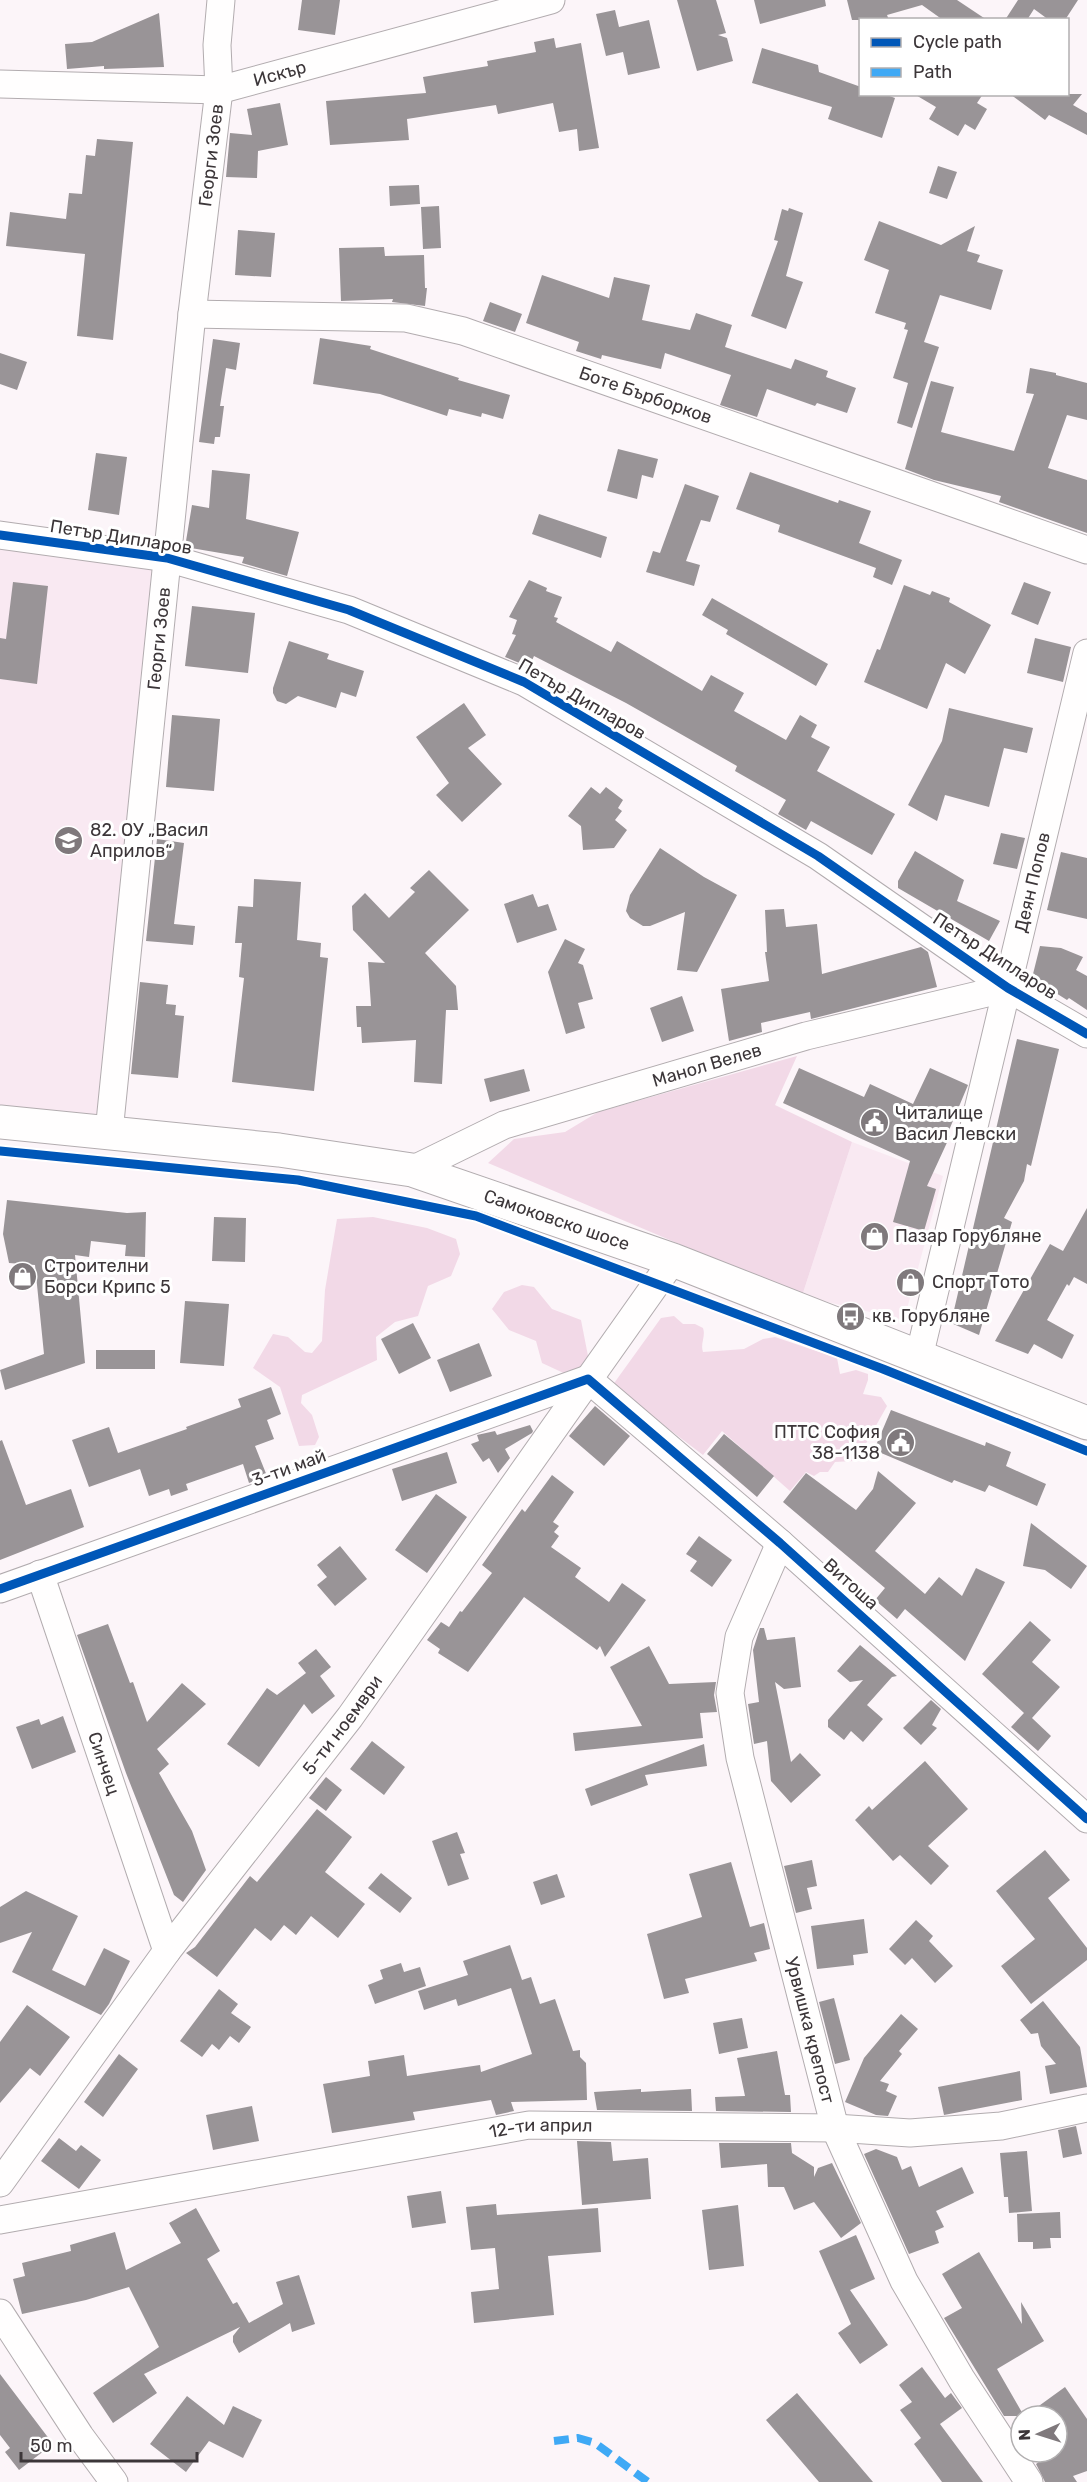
<svg xmlns="http://www.w3.org/2000/svg" width="1087" height="2482" viewBox="0 0 1087 2482" font-family="Rubik,sans-serif">
	<rect width="100%" height="100%" fill="#fcf5f9"/>
	<!-- built -->
	<path fill="#f9e9f2" d="M0,535l167,23 -58,574 -109,-10z
		M852,1142l91,34 -39,144 -102,-24z"/>
	<!-- green -->
	<path fill="#f2d9e7" d="M797,1056l-22,49 77,37 -50,154 -314,-133 26,-24 51,-7 33,-20z
		M373,1217l54,11 29,11 4,15 -9,22 -23,10 -10,30 -23,6 -19,15 1,23 -75,35 -1,8 11,12 7,22 -4,8 -16,1 -19,-59 -27,-19 20,-34 15,3 17,15 7,1 10,-12 3,-51 12,-71z
		M522,1285l12,2 18,22 29,11 8,41 -19,15 -28,-13 -6,-22 -27,-11 -17,-21 12,-17z
		M674,1316l9,8h12l8,4c3,9 -3,15 0,24l41,-3 19,-10 12,-2 62,21 3,16 16,-4 12,4v6l-5,14 18,3 6,9 -23,41 -11,14 -18,1 -7,10h-8l-6,4 -8,-4 -16,19 -68,-60 -19,24 -91,-69 49,-68z"/>
	<!-- building -->
	<path fill="#999497" d="M302,0h38l-5,35 -37,-5z
		M677,0h39l10,33 -8,2 9,3 6,23 -36,10z
		M754,0h71l1,6 -66,18z
		M847,0h110l30,20h-44l-21,-15 -35,10 2,5h-37z
		M1018,0h60l-13,20h-16l-15,-11 -7,11h-22z
		M615,10l4,17 30,-7 11,48 -32,7 -5,-23 -17,4 -10,-42z
		M159,13l5,54 -60,2v-3l-37,3 -2,-25 27,-2z
		M554,38l2,10 25,-5 18,105 -20,3 -2,-22 -18,3 -6,-29 -55,11 -2,-9 -89,14 2,21 -79,5 -4,-44 100,-8 -3,-16 65,-11 -1,-5 49,-9 -2,-10z
		M762,48l56,17 1,7 42,15v7h23l11,4 -13,40 -54,-19 4,-12 -80,-24z
		M914,94h69l-6,9 10,6 -12,21 -10,-6 -7,12 -29,-17 7,-12z
		M1010,94h72l-9,11 14,8v22l-38,-20 -4,5z
		M280,103l8,42 -30,6 -1,27 -31,-1 4,-44 22,2 -5,-26z
		M97,139l36,3 -20,198 -36,-4 8,-82 -79,-8 4,-34 56,7 3,-26 13,1 4,-39 9,1z
		M938,166l19,6 -10,27 -18,-6z
		M419,185l1,19 -30,2 -1,-20z
		M439,206l2,42 -18,1 -2,-42z
		M789,208l14,5 -17,63 17,6 -17,47 -35,-13 27,-75 -4,-1 8,-31 6,2z
		M879,221l62,24 34,-19 -8,25 13,4 -3,7 26,8 -12,40 -51,-15 -16,47 15,5 -27,81 -15,-5 11,-40 -15,-5 15,-48 -4,-1 2,-6 -31,-10 14,-43 -25,-10z
		M238,230l37,3 -4,44 -36,-2z
		M384,247l1,9 39,-1 1,33h2l-2,18 -33,-4 1,-3 -52,2 -2,-53z
		M542,275l67,23 5,-21 36,8 -8,35 48,10 6,-17 36,12 -7,22 66,22 4,-10 33,12 -2,6 30,11 -9,25 -30,-10 -2,3 -48,-17 -10,28 -37,-12 11,-30 -66,-22 -4,16 -59,-14 -1,4 -25,-8 3,-9 -53,-19z
		M490,302l32,12 -7,18 -32,-11z
		M320,338l51,8 -1,3 89,29 -1,2 52,15 -7,24 -21,-6 -1,4 -32,-8 -2,7 -67,-22 -67,-10z
		M213,339l27,4 -4,27 -10,-2 -6,38h4l-4,31h-5l-1,7 -15,-2z
		M0,353l27,9 -10,28 -17,-6z
		M1030,368l26,5v2l31,8v37l-20,-5 -19,53 39,12v53l-88,-31 2,-6 -67,-16 -29,-11 26,-88 23,6 -13,45 73,19 20,-57 -8,-1z
		M618,449l40,10 -5,19 -11,-3 -5,24 -30,-8z
		M96,453l31,4 -8,58 -31,-5z
		M212,470l38,4 -4,45 53,13 -12,44 -45,-13 2,-6 -59,-10 7,-42 17,3z
		M750,472l88,31 1,-3 32,11 -12,32 43,17 -10,25 -19,-8 3,-9 -98,-36 2,-7 -44,-16z
		M685,484l34,12 -9,26 -9,-2 -15,41 14,4 -6,21 -48,-14 7,-21 7,2z
		M539,514l68,23 -6,21 -69,-24z
		M529,580l18,8 -1,3 16,6 -8,20 4,1 -2,4 55,30 6,-11 85,50 9,-16 33,18 -10,18 52,29 14,-25 17,10 -6,12 19,10 -13,24 78,43 -23,41 -61,-34 -5,9 -28,-16 8,-14 -51,-29 2,-5 -111,-63 -92,-47 -5,11 -24,-10 11,-22 -4,-1 5,-14 -8,-3z
		M13,582l35,4 -11,98 -37,-5v-41l6,1z
		M1024,582l27,10 -13,33 -27,-11z
		M904,585l26,10 2,-4 18,7 -1,4 42,23 -26,49 -19,-11 -19,46 -63,-27 13,-33 3,1z
		M712,598l116,66 -12,22 -90,-52 2,-4 -26,-15z
		M192,606l63,7 -7,60 -63,-7z
		M1035,638l36,9 -8,35 -36,-9z
		M289,641l40,13 -2,5 37,12 -8,26 -15,-5 -5,16 -38,-12 -12,8 -9,-3 -4,-8v-5z
		M464,703l22,32 -18,13 34,36 -40,38 -26,-27 13,-12 -33,-46z
		M949,708l84,20 -6,25 -23,-5 -15,59 -44,-12 -8,26 -29,-16 34,-64z
		M172,715l48,4 -6,72 -48,-4z
		M591,787l9,7 6,-7 17,13 -5,8 4,3 -7,9 12,10 -13,18 -31,2 -2,-24 -13,-10z
		M1001,833l24,5 -8,31 -24,-5z
		M157,839l27,4 -10,81 21,2 -2,19 -47,-4z
		M660,848l44,29 33,18 -40,77 -20,-2 8,-58 -35,14h-7l-13,-8 -4,-7 4,-16z
		M915,851l49,29 -7,21 43,20 -11,20 -91,-53v-7z
		M1061,852l26,6v61l-40,-9z
		M429,870l40,40 -44,43 31,33 2,24h-12l-4,74 -28,-2 2,-42 -54,3 -1,-16h-4l-1,-21h15l-3,-44 17,1 -32,-33 -1,-24 13,-13 24,25 26,-26 -5,-4z
		M254,879l47,3 -4,58 24,3 -1,14 8,1 -14,133 -82,-9 12,-104 -5,-1 3,-34h-7l3,-37 15,1z
		M533,894l5,13 10,-3 9,26 -40,13 -13,-39z
		M784,909l2,18 31,-3 5,50 99,-27 7,5 9,35 -126,32 -1,-7 -49,11 1,9 -33,9 -8,-52 48,-8 -4,-29h2l-2,-42z
		M565,939l20,10 -7,14 5,2 10,34 -15,4 7,25 -19,6 -18,-62z
		M1040,946l21,2 22,9 -7,13 11,6v34l-18,-12 -2,2 -35,-22z
		M140,982l28,3 -2,19 10,1 -1,10 9,1 -6,62 -47,-4z
		M682,996l12,35 -32,11 -12,-34z
		M1017,1039l42,10 -28,117 -4,-2 -3,17 -20,37 8,4 -33,113 -28,-12z
		M799,1068l65,29 6,-13 43,20 17,-36 38,17 -21,50 3,1 -23,50 9,3 -12,42 -31,-9 17,-61 -127,-58z
		M524,1069l6,22 -40,11 -6,-23z
		M7,1200l120,13 19,-1 -1,45 -20,-1 1,-11 -35,-4 -2,16 -14,-2 10,108 -80,27 -5,-20 44,-16 -9,-89 -26,-2 -6,-29z
		M1087,1208v76l-13,-7 -5,9 -2,-2 -20,36 27,15 -12,24 -28,-15 -6,10 -33,-13 55,-97 13,7z
		M214,1217l32,1 -1,44 -33,-1z
		M185,1301l44,3 -5,62 -44,-3z
		M413,1323l18,35 -32,16 -18,-35z
		M479,1343l13,33 -42,16 -13,-32z
		M96,1350h59v19h-59z
		M271,1387l10,27 -14,6 7,19 -19,7 12,30 -18,7 -6,-19 -57,20 2,6 -17,6 -2,-7 -20,7 -9,-27 -51,18 -17,-47 37,-13 9,26 69,-24 -1,-2 55,-20 -3,-8z
		M595,1406l35,30 -26,30 -35,-30z
		M891,1410l94,36 1,-4 25,10 -5,14 40,18 -9,22 -48,-21 -4,7 -31,-12 -2,3 -78,-33z
		M530,1425l3,6 -1,2 -27,16 5,9 -12,15 -9,-15 -6,4 -12,-18 8,-3 -2,-6 18,-4 2,4z
		M724,1434l50,42 -17,21 -50,-43z
		M2,1440l24,65 45,-16 13,38 -84,33v-119z
		M447,1452l10,31 -55,18 -10,-32z
		M878,1471l38,32 -41,48 50,43 14,-17 23,19 14,-28 29,14 -40,79 -60,-52 -8,10 -22,-19 10,-12 -102,-86 23,-29 50,37 17,-21z
		M552,1475l22,17 -21,30 6,4 -5,6 5,4 -8,11 30,21 -6,9 34,25 13,-19 24,17 -41,57 -5,-11 -3,4 -73,-53 -56,75 -30,-19 2,-4 -13,-9 14,-18 8,5 11,-16 2,1 30,-39 -10,-8 40,-56 3,3z
		M436,1494l31,23 -40,56 -32,-23z
		M1031,1523l56,43 -16,23 -26,-19 -22,-4z
		M699,1536l33,24 -20,27 -22,-16 7,-10 -11,-7z
		M340,1546l27,33 -32,27 -18,-21 10,-8 -10,-12z
		M1030,1621l21,19 -19,22 28,25 -28,31 19,18 -13,15 -27,-24 13,-14 -42,-39z
		M108,1624l22,59 3,-1 14,40 35,-39 24,21 -49,45 12,15 -10,9 33,58 14,39 -23,32 -9,-7 -48,-122 -49,-138z
		M760,1628h4l3,12 28,-3 6,50 -17,2 -9,-7 16,80 9,-9 21,22 -30,28 -20,-22 -4,-40 -13,3 -6,-40 11,-2 -6,-52z
		M860,1645l37,31 -5,1 -25,28 16,14 -20,23 -12,-11 -7,9 -16,-13v-7l35,-40 -13,2 -13,-11z
		M649,1646l20,38 47,-2 -2,13 3,17 -17,1 3,25 -128,13 -2,-18 69,-7 -32,-59z
		M316,1649l15,18 -11,9 15,20 -23,18 -8,-10 -45,63 -32,-23 40,-56 10,7 29,-22 -8,-10z
		M931,1700l10,9 -9,16 5,3 -16,17 -18,-17z
		M63,1716l13,36 -44,17 -16,-42 23,-8 2,6z
		M372,1741l33,26 -21,28 -34,-26z
		M704,1744l3,22 -62,9 3,10 -57,21 -6,-17z
		M925,1761l43,48 -40,37 21,20 -18,19 -31,-30 -7,6 -38,-41 14,-14 3,4z
		M326,1777l16,13 -16,21 -17,-13z
		M317,1809l35,28 -27,35 40,32 -27,34 -27,-22 -15,19 -12,-10 -13,16 -16,-13 -38,49 -31,-24 9,-6 55,-71 7,6z
		M457,1832l8,21 -5,1 9,25 -21,7 -16,-45z
		M1045,1850l25,30 -22,18 39,50v12l-56,44 -30,-38 34,-27 -39,-48z
		M812,1860l5,26 -10,2 5,21 -16,4 -12,-47z
		M731,1862l19,65 14,-4 6,26 -16,4 3,8 -72,18 4,14 -25,6 -17,-65 55,-17 -13,-43z
		M381,1873l31,25 -12,15 -32,-25z
		M557,1874l8,23 -24,8 -8,-23z
		M26,1891l52,25 -26,54 33,16 19,-38 26,13 -21,43 -8,11 -89,-43 20,-40 -32,11v-36z
		M864,1919l4,34 -15,2 1,10 -37,4 -6,-43z
		M916,1920l17,16 -4,5 24,25 -18,17 -23,-25 -7,7 -16,-16z
		M510,1945l12,35 9,-3 9,27 15,-5 18,52 7,-1v7l6,6 1,37 -76,2 3,9 -18,4 -5,-15 -78,12 2,8 -83,13 -9,-49 47,-8 -2,-15 36,-6 3,21 73,-11 1,7 51,-18 -21,-66 -53,18 -2,-7 -32,11 -6,-19 50,-16 -5,-14z
		M401,1963l3,9 16,-5 6,19 -51,18 -7,-19 15,-6 -3,-9z
		M219,1989l19,15 -7,9 20,14 -12,16 -9,-7 -11,14 -7,-6 -10,13 -22,-16z
		M834,1998l16,62 -15,4 -16,-62z
		M1043,2001l37,46 7,40 -37,7 -5,-28 11,-2 -15,-18 -3,-13 -7,1 -11,-14z
		M27,2005l43,32 -30,39 -10,-8 -30,35v-61z
		M901,2014l17,15 -19,22 3,3 -22,27 9,3 -3,7 11,5 -9,20 -12,-1 -31,-13 19,-44z
		M742,2018l6,30 -29,6 -6,-31z
		M777,2051l8,44h5l1,17 -75,-1 -1,-14 30,-1 -8,-38z
		M119,2054l19,15 -35,48 -19,-15z
		M1020,2071l2,29 -78,15 -6,-28z
		M641,2089v3l50,-3 1,22 -95,-1 -3,-18z
		M252,2106l7,35 -46,9 -7,-35z
		M1076,2126l6,28 -19,4 -5,-28z
		M59,2138l17,13 5,-6 20,15 -22,29 -38,-28z
		M577,2141l34,1 2,19 35,-3 3,41 -69,6z
		M719,2143h72l1,10 22,14v10l4,-9 14,-5 29,60 -20,15 -27,-36 -20,8 -10,-23h-16l-1,-23 -46,4z
		M876,2149l21,8 5,13 9,-4 8,21 43,-20 12,26 -38,18 8,16 -9,4 4,12 -30,11 -45,-100z
		M1027,2151l5,60 -23,2 -1,-16h-4l-4,-44z
		M441,2191l5,32 -34,5 -5,-32z
		M496,2204l1,11 101,-7 3,44 -53,4 6,59 -80,8 -3,-31 28,-3 -4,-41 -24,2 -5,-43z
		M738,2205l6,61 -35,4 -7,-60z
		M196,2208l24,43 -13,8 26,45 4,-2 12,21 34,-19 -7,-22 23,-7 16,49 -23,8 -2,-9 -51,30 -6,-11v-6l7,-9 -96,47 13,19 -44,30 -20,-30 66,-46 -30,-60 -43,13 -64,14 -9,-35 12,-3 -3,-13 49,-12 -1,-6 45,-13 11,38 55,-27 -12,-20z
		M1060,2212l1,26h-11l1,10 -18,1v-7h-15l-1,-28z
		M856,2235l19,44 -25,11 38,55 -28,19 -22,-31 13,-9 -32,-73z
		M979,2252l43,72 -1,-22 23,39 -47,28 27,47h-20l-60,-98 18,-10 -20,-34z
		M922,2367l23,31 6,-5 11,15 -22,16 43,58h-41l-28,-38 7,-6 -21,-28 12,-8 -13,-17z
		M0,2374l53,70 -34,26 -14,-18 5,-4 -10,-13z
		M1065,2387l22,32v52l-14,5 4,6h-32l-9,-18 17,-12h4v-36h-32z
		M797,2393l76,89h-54l-53,-62z
		M187,2396l37,29 9,-19 29,14 -19,38 -34,-17 -23,31 -36,-28z"/>
	<g fill="none" stroke-linecap="round" stroke-linejoin="round">
		<defs>
			<g id="minor">
				<path id="s1" d="M0,84l219,6 332,-90"/>
				<path id="s2" d="M192,314l214,4 57,13 624,219"/>
				<path d="M0,535l167,23 182,52 175,72 294,174 190,132 79,46"/>
				<path id="s3" d="M109,1132l83,-818 27,-224 -2,-45 4,-45"/>
				<path id="s4" d="M412,1170l92,-45 302,-89 202,-48"/>
				<path id="s5" d="M919,1357l168,-704"/>
				<path id="s6" d="M780,1543l-41,94 -9,56 10,65 95,370 69,153 58,99 67,102"/>
				<path id="s7" d="M40,1574l127,377"/>
				<path d="M0,1589l588,-210 192,164 307,276"/>
				<path id="s8" d="M0,2183l167,-232 183,-234 323,-457"/>
				<path id="s9" d="M0,2220l529,-95 306,3 75,5 91,-7 86,-18"/>
				<path d="M0,2313l80,123 34,46"/>
			</g>
			<g id="secondary">
				<path id="s10" d="M0,1122l279,28 133,20 261,90 414,163"/>
			</g>
		</defs>
		<!-- minor casing -->
		<use href="#minor" stroke="#b2acaf" stroke-width="29"/>
		<!-- secondary casing -->
		<use href="#secondary" stroke="#b2acaf" stroke-width="35"/>
		<!-- minor -->
		<use href="#minor" stroke="#fffefe" stroke-width="27"/>
		<!-- secondary -->
		<use href="#secondary" stroke="#fffefe" stroke-width="33"/>
		<!-- quiet -->
		<path stroke="#3fa9f5" stroke-width="8" stroke-dasharray="15 8" stroke-linecap="butt" d="M554,2441l24,-3 17,5 53,39"/>
		<defs>
			<path id="cycleway" d="M0,535l167,23 182,52 175,72 294,174 190,132 79,46
				M0,1151l298,29 178,36 407,153 204,82
				M0,1589l588,-210 192,164 307,276"/>
		</defs>
		<!-- cycleway casing -->
		<use href="#cycleway" stroke="#fff" stroke-width="13"/>
		<!-- cycleway -->
		<use href="#cycleway" stroke="#0057b8" stroke-width="9"/>
	</g>
	<!-- icons -->
	<defs>
		<symbol id="school-disc" viewBox="-11 -11 22 22"><circle r="9.5" fill="#7f797c" stroke="#fff"/><path d="M0-5L7-2L0 1L-7-2ZM-4 1L0 2.5L4 1V4Q0 6-4 4Z" fill="#fff"/></symbol>
		<symbol id="civic-disc" viewBox="-11 -11 22 22"><circle r="9.5" fill="#7f797c" stroke="#fff"/><path d="M-.6-6.5H3V-4.5H.6V-3L4-1V1h2V6H-6V1h2V-1L-.6-3ZM-1.2 2.5V6h2.4V2.5Z" fill="#fff"/></symbol>
		<symbol id="shop-disc" viewBox="-11 -11 22 22"><circle r="9.5" fill="#7f797c" stroke="#fff"/><path d="M-5-2.5h2.3a2.7 3.5 0 0 1 5.4 0H5L5.5 6h-11ZM-1.5-2.5h3a1.5 2.3 0 0 0-3 0Z" fill="#fff"/></symbol>
		<symbol id="bus-disc" viewBox="-11 -11 22 22"><circle r="9.5" fill="#7f797c" stroke="#fff"/><path d="M-5-6H5V4H4V6H2V4H-2V6H-4V4H-5ZM-3.5-4V0h7V-4ZM-3.5 1.2v1.5H-2V1.2ZM2 1.2v1.5H3.5V1.2Z" fill="#fff"/></symbol>
	</defs>
	<g fill-rule="evenodd">
		<use href="#school-disc" x="52" y="824" width="33" height="33"/>
		<use href="#civic-disc" x="858" y="1106" width="33" height="33"/>
		<use href="#shop-disc" x="858" y="1220" width="33" height="33"/>
		<use href="#shop-disc" x="6" y="1260" width="33" height="33"/>
		<use href="#shop-disc" x="894" y="1266" width="33" height="33"/>
		<use href="#bus-disc" x="834" y="1300" width="33" height="33"/>
		<use href="#civic-disc" x="884" y="1426" width="33" height="33"/>
	</g>
	<g text-anchor="middle" stroke-width="6" stroke-linejoin="round" paint-order="stroke">
		<!-- street labels -->
		<g font-size="18" fill="#3c3639" stroke="#fff">
			<text dy="6" stroke="none"><textPath href="#s1" startOffset="282">Искър</textPath></text>
			<text dy="6" stroke="none"><textPath href="#s3" startOffset="982">Георги Зоев</textPath></text>
			<text dy="6" stroke="none"><textPath href="#s2" startOffset="466">Боте Бърборков</textPath></text>
			<text transform="translate(121 537) rotate(9)" y="6">Петър Дипларов</text>
			<text dy="6" stroke="none"><textPath href="#s3" startOffset="496">Георги Зоев</textPath></text>
			<text transform="translate(582 699) rotate(30)" y="6">Петър Дипларов</text>
			<text dy="6" stroke="none"><textPath href="#s5" startOffset="488">Деян Попов</textPath></text>
			<text transform="translate(995 956) rotate(33)" y="6">Петър Дипларов</text>
			<text dy="6" stroke="none"><textPath href="#s4" startOffset="314">Манол Велев</textPath></text>
			<text dy="6" stroke="none"><textPath href="#s10" startOffset="568">Самоковско шосе</textPath></text>
			<text transform="translate(289 1468) rotate(-20)" y="6">3-ти май</text>
			<text transform="translate(851 1584) rotate(42)" y="6">Витоша</text>
			<text dy="6" stroke="none"><textPath href="#s8" startOffset="572">5-ти ноември</textPath></text>
			<text dy="6" stroke="none"><textPath href="#s7" startOffset="200">Синчец</textPath></text>
			<text dy="6" stroke="none"><textPath href="#s6" startOffset="506">Урвишка крепост</textPath></text>
			<text dy="6" stroke="none"><textPath href="#s9" startOffset="549">12-ти април</textPath></text>
		</g>
		<!-- poi labels -->
		<g font-size="18" fill="#3c3639" stroke="#fff" text-anchor="start">
			<text x="90" y="836">82. ОУ „Васил<tspan x="90" dy="21">Априлов“</tspan></text>
			<text x="895" y="1119">Читалище<tspan x="895" dy="21">Васил Левски</tspan></text>
			<text x="895" y="1242">Пазар Горубляне</text>
			<text x="44" y="1272">Строителни<tspan x="44" dy="21">Борси Крипс 5</tspan></text>
			<text x="932" y="1288">Спорт Тото</text>
			<text x="872" y="1322">кв. Горубляне</text>
			<text x="880" y="1438" text-anchor="end">ПТТС София<tspan x="880" dy="21">38-1138</tspan></text>
		</g>
	</g>
	<!-- legend -->
	<rect x="859" y="18" width="210" height="78" fill="#ffffff" stroke="#b1afb0" stroke-width="1.5"/>
	<rect x="871" y="38" width="30" height="9" fill="#0057b8" stroke="#b1afb0" stroke-width="1.5"/>
	<text x="913" y="48" font-size="18" fill="#3c3639">Cycle path</text>
	<rect x="871" y="68" width="30" height="9" fill="#3fa9f5" stroke="#b1afb0" stroke-width="1.5"/>
	<text x="913" y="78" font-size="18" fill="#3c3639">Path</text>
	<!-- north arrow -->
	<g transform="translate(1039 2434) rotate(267)"><circle r="28" fill="#ffffff" stroke="#b1afb0" stroke-width="1.5"/>
	<path d="M0-4.5L10 22L0 15L-10 22Z" fill="#7f797c"/>
	<text y="-9" font-size="16" font-weight="bold" text-anchor="middle" fill="#3c3639">N</text>
	</g>
	<!-- scale -->
	<path d="M21 2452v9h176v-9" fill="none" stroke="#3c3639" stroke-width="3"/>
	<text x="30" y="2452" font-size="18" fill="#3c3639" stroke="#ffffff" stroke-width="4.5" paint-order="stroke">50 m</text>
</svg>
